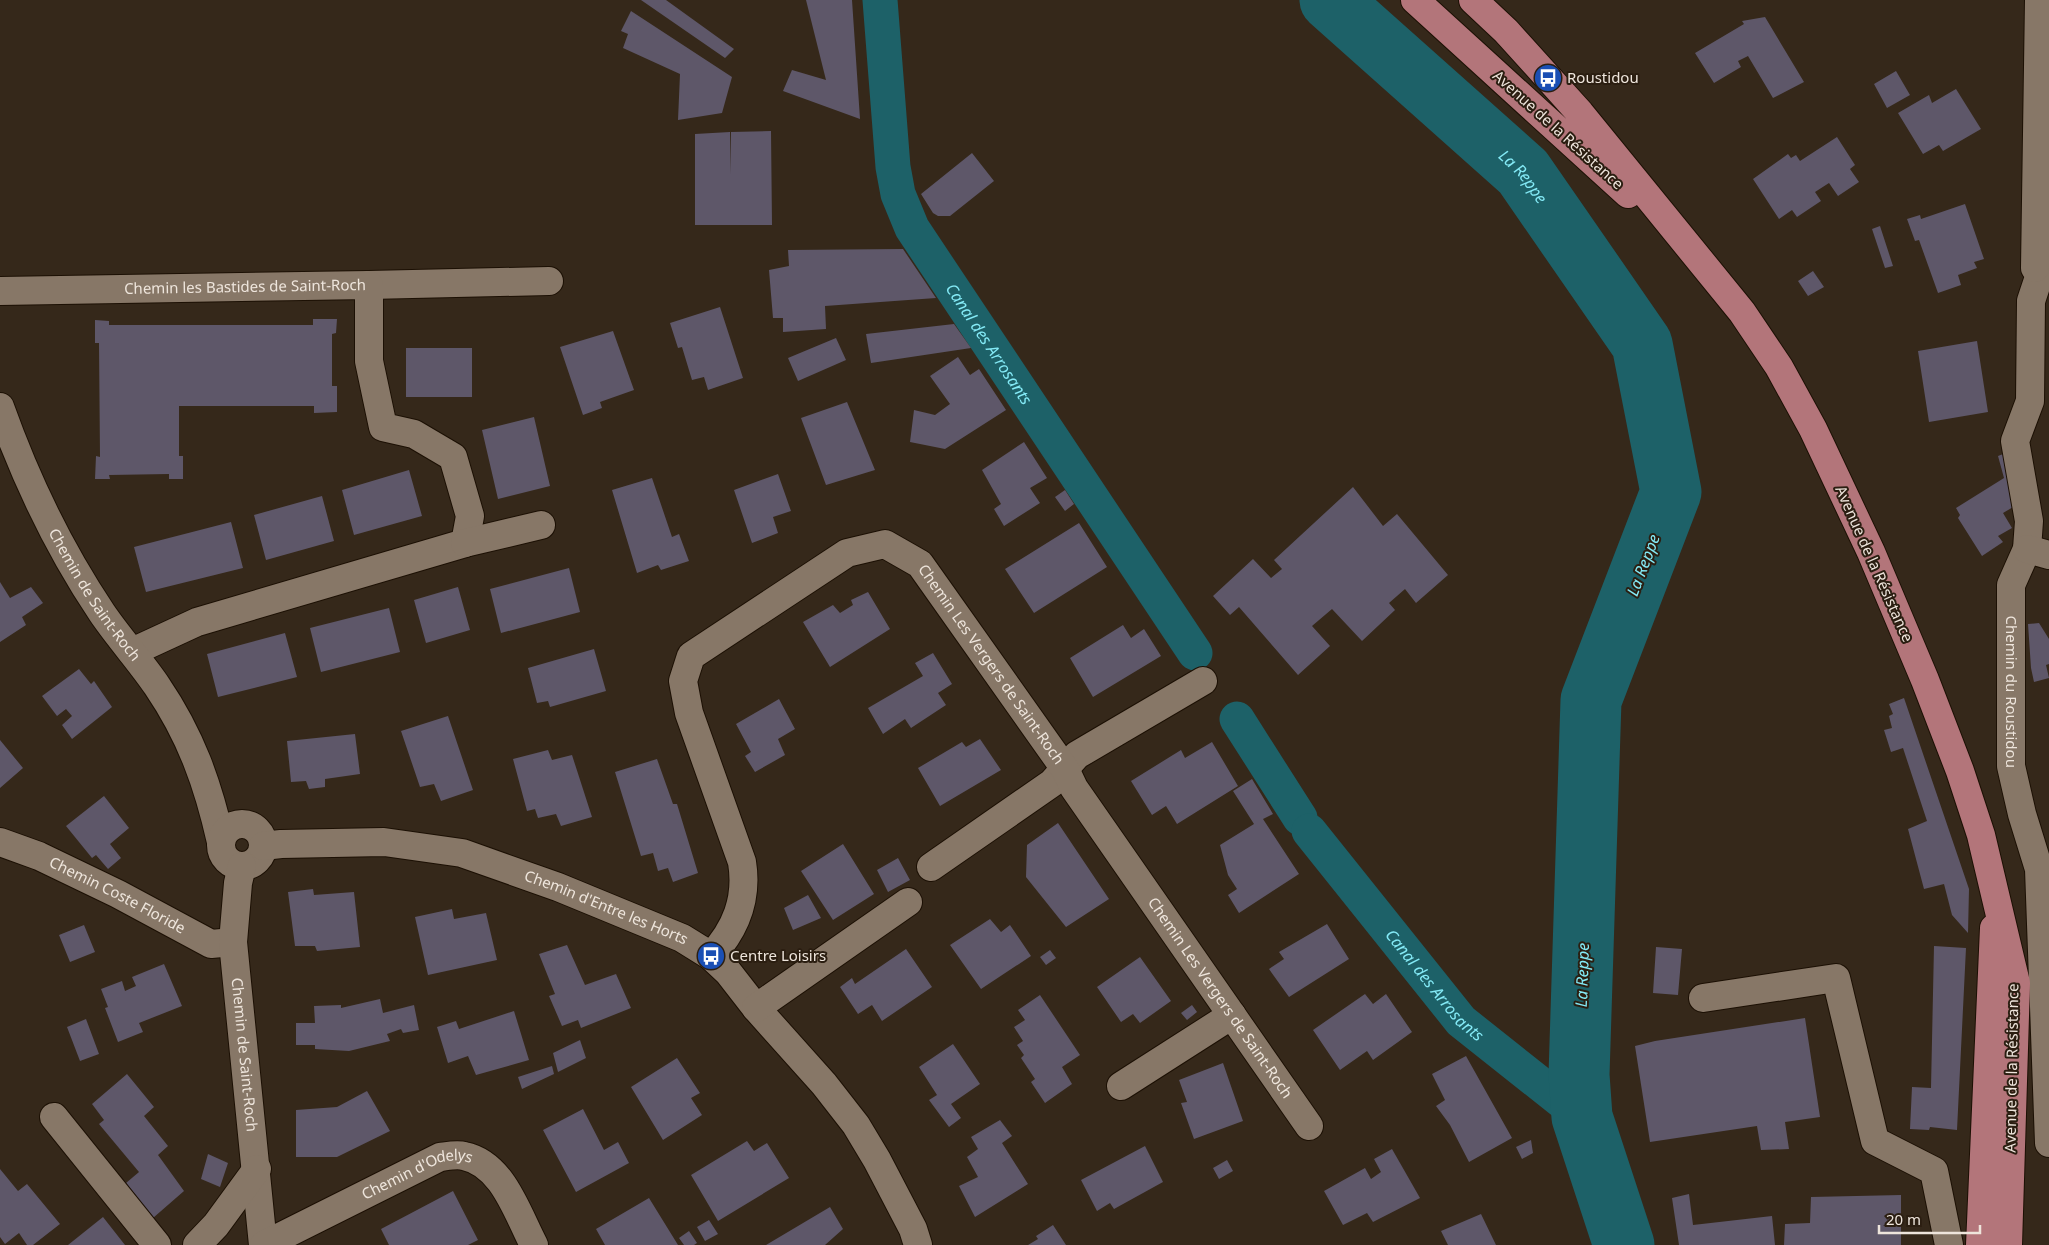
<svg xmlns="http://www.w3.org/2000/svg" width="2049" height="1245" viewBox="0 0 2049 1245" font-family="'Noto Sans',sans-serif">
	<rect width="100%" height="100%" fill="#35281a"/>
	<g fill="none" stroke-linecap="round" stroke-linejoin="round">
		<!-- canal -->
		<g stroke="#1d6168" stroke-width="35">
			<path id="s1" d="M880,0l13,167 5,27 14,34 283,425"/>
			<path d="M1237,719l63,99"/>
			<path id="s2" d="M1309,831l152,190 121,96"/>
		</g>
		<!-- river -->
		<path stroke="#1d6168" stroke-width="61" id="s3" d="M1330,0l193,172 119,172 29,148 -80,208 -12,375 3,42 42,128"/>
	</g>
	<!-- building -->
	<path fill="#5e5769" d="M641,0h25l68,49 -9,9z
		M806,0h46l8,119 -77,-28 9,-21 34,10z
		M631,11l101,66 -10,36 -44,7 2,-46 -57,-26 5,-14 -7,-3z
		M1765,17l39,65 -31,16 -25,-42 -10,5 3,6 -27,16 -19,-30 49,-29 -2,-3z
		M1896,71l14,24 -23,13 -13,-24z
		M1956,89l25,40 -38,22 -4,-6 -16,9 -25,-41 31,-18 3,8z
		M771,131l1,94h-77v-91l35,-2v42l1,-42z
		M1837,137l18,28 -5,4 9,13 -21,14 -9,-13 -14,9 6,9 -24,16 -5,-7 -13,9 -26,-40 35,-25 3,4 5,-3 4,6z
		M972,153l22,28 -44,35h-12l-5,-3 -12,-19z
		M1965,204l19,55 -10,3 3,6 -19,7 3,10 -23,8 -19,-53 -4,1 -8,-22 13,-4 1,4z
		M1880,226l13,40 -8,2 -13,-39z
		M903,249l33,49 -111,8 1,23 -43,3v-14h-10l-4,-48 20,-4 -1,-16z
		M1813,271l11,16 -16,9 -10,-15z
		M720,307l23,71 -35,12 -4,-13 -12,3 -10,-33 -4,1 -8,-25z
		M313,319h24l-1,14 -4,1v52h5v26l-23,1v-7h-135v50h4v23h-14v-5l-60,1 1,4h-15l1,-23 4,1 -1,-114h-4v-23l14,1v4h204z
		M954,324l17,24 -100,15 -5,-29z
		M613,331l21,59 -34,12 2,6 -19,7 -23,-68z
		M836,338l10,22 -48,21 -10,-23z
		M1977,341l11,71 -59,10 -11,-71z
		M406,348h66v49h-66z
		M958,357l12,18 9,-6 27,41 -61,39 -35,-7 4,-32 21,5 15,-11 -20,-28z
		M847,402l28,68 -49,15 -25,-67z
		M534,417l16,69 -52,13 -16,-69z
		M1024,442l23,36 -17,10 10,15 -36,23 -10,-17 7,-5 -19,-34z
		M2011,451l9,52 -17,10 9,15 -14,8 5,6 -21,14 -24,-38 2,-3 -4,-7 48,-30 -6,-22z
		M409,470l13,46 -68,19 -12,-45z
		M778,474l13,37 -18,6 5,16 -26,10 -18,-53z
		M652,478l20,59 7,-3 10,27 -28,9 -3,-5 -21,8 -25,-83z
		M1353,487l30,39 14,-12 51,61 -32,28 -11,-14 -16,14 6,7 -33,31 -30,-32 -20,17 18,20 -32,29 -59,-68 -9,8 -17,-19 40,-37 18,19 11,-9 -8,-9z
		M1065,490l9,14 -9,7 -10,-14z
		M322,496l12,45 -68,19 -12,-45z
		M231,522l12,46 -97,24 -12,-45z
		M1079,523l28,44 -73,46 -29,-44z
		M569,568l11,44 -79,21 -11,-44z
		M0,582l10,16 21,-11 12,16 -21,14 4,8 -26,17z
		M458,587l12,43 -44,13 -12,-43z
		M868,592l22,37 -60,38 -27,-45 30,-17 7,8 13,-8 -2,-5z
		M389,608l11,44 -79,20 -11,-44z
		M2039,623l10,16v25l-3,1 3,13 -15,4 -3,-14 -3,-44z
		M1123,625l8,13 13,-9 17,27 -68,41 -23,-39z
		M285,633l12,44 -79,20 -11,-43z
		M594,649l12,42 -56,16 -2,-6 -11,2 -9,-35z
		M933,653l19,31 -14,9 8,12 -35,23 -6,-9 -22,15 -15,-26 55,-32 -8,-13z
		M79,669l12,15 3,-3 18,26 -40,32 -10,-14 10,-9 -6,-7 -9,7 -15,-20z
		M1904,698l65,191 -1,44 -16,-18 -8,-31 -20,5 -16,-60 19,-8 -24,-73 -12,4 -7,-22 8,-2 -3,-12 4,-2 -4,-10z
		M779,699l16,30 -17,10 7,16 -30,17 -10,-16 6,-4 -15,-28z
		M448,716l25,74 -32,11 -7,-17 -14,3 -19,-56z
		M355,734l5,40 -35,5v8l-16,2 -3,-8 -15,1 -4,-41z
		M980,739l21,31 -61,36 -22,-38 44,-26 4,5z
		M0,740l23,28 -23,20z
		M1212,742l26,44 -61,38 -11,-18 -14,9 -21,-34 50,-31 4,8z
		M548,750l4,10 20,-5 20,62 -31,9 -5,-12 -18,4 -3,-9 -8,2 -14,-52z
		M657,759l16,45h4l21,69 -25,9 -5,-14 -10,3 -5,-18 -12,3 -26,-84z
		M1252,779l21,35 -10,5 36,55 -60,39 -11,-18 9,-6 -9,-14 -8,-30 34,-21 -21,-33z
		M104,796l25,32 -19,16 11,14 -13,11 -12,-14 -4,3 -26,-32z
		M1058,823l51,76 -43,28 -40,-50 1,-32z
		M843,844l31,50 -41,26 -32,-49z
		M898,858l12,22 -22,12 -11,-22z
		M313,889l1,6 40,-3 6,55 -43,4 -2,-5h-20l-7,-54z
		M808,895l13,23 -28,12 -9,-22z
		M452,909l2,10 32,-6 11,47 -69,15 -13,-58z
		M990,919l11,13 9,-7 21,31 -50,33 -31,-44z
		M1327,924l22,35 -60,38 -20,-28 15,-10 -5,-7z
		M84,925l11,27 -25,10 -11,-27z
		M567,945l18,40 31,-11 15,34 -50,20 -3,-8 -16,6 -13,-30 6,-2 -16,-40z
		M1934,946l32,2 -9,182 -27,-3 -1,3 -19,-1 2,-42 19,1z
		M1656,947l26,2 -4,46 -25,-2z
		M906,949l26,38 -50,34 -10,-16 -14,9 -18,-27 12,-9 3,6z
		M1050,950l6,8 -10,7 -6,-8z
		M1140,957l31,44 -31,22 -7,-9 -12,8 -24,-35z
		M164,964l18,42 -43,17 4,9 -25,10 -13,-34 3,-1 -7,-18 21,-8 3,10 11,-5 -4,-9z
		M1365,994l8,10 13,-10 26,38 -39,28 -6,-9 -27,19 -27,-40z
		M1040,995l40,60 -18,12 10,17 -27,19 -14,-21 4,-3 -14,-21 3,-3 -7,-10 6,-4 -9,-14 11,-7 -7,-10z
		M380,999l3,14 31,-8 5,25 -16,3 -2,-4 -14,5 3,7 -41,10 -34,-2v-4h-19v-22h19l-1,-17 27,-1v3z
		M1192,1005l5,7 -10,8 -6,-7z
		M514,1011l15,49 -53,15 -8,-19 -20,7 -11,-36 19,-6 3,8z
		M1805,1018l15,99 -35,5 4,27 -28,1 -4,-24 -107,16 -15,-96 20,-5z
		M86,1019l13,35 -19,7 -13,-34z
		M580,1040l6,18 -28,14 -5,-19z
		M953,1044l27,40 -29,20 10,14 -12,9 -20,-27 8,-5 -18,-28z
		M1466,1056l46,82 -43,24 -19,-37 -14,-19 9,-6 -13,-26z
		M677,1058l23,35 -9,5 11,17 -39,25 -32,-53z
		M1223,1063l20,58 -49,18 -13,-36 6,-1 -8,-22z
		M552,1066l2,8 -32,15 -4,-12z
		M127,1074l27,33 -10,9 24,30 -10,9 26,36 -31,27 -27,-35 13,-11 -40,-48 5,-4 -12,-16z
		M367,1091l23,40 -53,26h-41v-47l41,-3z
		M583,1109l21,41 14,-8 11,21 -53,29 -33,-62z
		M1000,1120l12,16 -10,7 26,41 -53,33 -16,-31 19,-9 -11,-20 11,-8 -7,-12z
		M1531,1140l2,13 -11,6 -6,-12z
		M747,1141l7,10 13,-8 22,35 -71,43 -27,-46z
		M1145,1146l18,36 -49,27 -4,-6 -13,8 -16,-31z
		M1392,1149l28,49 -47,24 -6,-9 -24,12 -19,-34 41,-23 6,11 10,-7 -7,-13z
		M208,1154l20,9 -8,24 -19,-8z
		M1227,1160l6,11 -14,8 -6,-11z
		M0,1169l18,22 9,-7 33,40 -27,21h-6l-8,-12 -14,11 -5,-7z
		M453,1191l25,49 -10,5h-79l-8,-16z
		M1689,1194l4,31 79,-9 3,29h-96l-7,-47z
		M1901,1195v50h-117l1,-21 25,-1 1,-26z
		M649,1198l29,47h-73l-9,-16z
		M830,1207l13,22 -18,16h-59z
		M1481,1214l15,31h-48l-7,-14z
		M103,1217l22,28h-57z
		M709,1220l9,14 -13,7 -8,-14z
		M1053,1225l13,20h-38l10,-6 -2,-3z
		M689,1231l8,12 -3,2h-10l-5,-7z"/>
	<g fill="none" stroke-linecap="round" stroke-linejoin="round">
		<defs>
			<g id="minor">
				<path id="s4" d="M2049,247l-18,54 -1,100 -15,40 14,80 -2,28 -16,36v181l11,48 17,55 10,274"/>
				<path d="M2035,268l4,-268"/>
				<path d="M369,285l180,-4"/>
				<path id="s5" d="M0,291l369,-6v76l14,66 31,7 39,23 17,59 -5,27 -268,79 -65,30"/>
				<path id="s6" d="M0,407c26,73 59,142 102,206 17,25 38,48 55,73 34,50 51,98 64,156"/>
				<path d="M465,543l76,-18"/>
				<path d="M2027,549l22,6"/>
				<circle cx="242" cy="845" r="21"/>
				<path id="s7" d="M0,842l39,14 79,38 93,50 22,-2"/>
				<path id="s8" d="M263,846l18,-2 103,-2 78,11 96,34 124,51 29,18 17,16 28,36 68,76 32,41 21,35 36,69 5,16"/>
				<path id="s9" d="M242,866l-4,17 -5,59 30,303"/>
				<path d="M931,867l121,-84 25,-28 126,-74"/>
				<path id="s10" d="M711,956c25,-27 37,-57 31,-94l-53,-149 -6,-32 8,-25 156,-103 38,-9 35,20 145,205 9,19 235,338"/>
				<path d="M1703,998l133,-20 39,163 59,30 15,74"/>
				<path d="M756,1008l152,-106"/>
				<path d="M1121,1086l111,-71"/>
				<path d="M54,1117l103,128"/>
				<path d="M197,1245l19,-20 41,-56"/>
				<path id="s11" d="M264,1245l176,-88c8,-1 17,-3 24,-1 39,8 53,57 70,89"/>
			</g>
			<path id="major" d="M1415,0l213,194
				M1473,0l33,31 74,82 162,199 37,55 34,62 58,123 54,128 35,91 21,64 35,148 -8,262
				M1980,1245l14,-317"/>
		</defs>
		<!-- minor casing -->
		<use href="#minor" stroke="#1c1004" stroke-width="30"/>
		<!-- major casing -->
		<use href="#major" stroke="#1c1004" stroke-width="30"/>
		<!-- minor -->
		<use href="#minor" stroke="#877767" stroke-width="28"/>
		<!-- major -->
		<use href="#major" stroke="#b3757a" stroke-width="28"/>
	</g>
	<!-- icons -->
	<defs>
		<symbol id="bus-disc" viewBox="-11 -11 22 22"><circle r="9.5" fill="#1a4fb4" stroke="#2b1e11"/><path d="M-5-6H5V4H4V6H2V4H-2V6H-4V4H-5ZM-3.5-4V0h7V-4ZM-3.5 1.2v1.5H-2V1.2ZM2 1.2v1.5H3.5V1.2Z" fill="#fff"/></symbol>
	</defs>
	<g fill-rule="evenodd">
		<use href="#bus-disc" x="1532" y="62" width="32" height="32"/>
		<use href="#bus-disc" x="695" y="940" width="32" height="32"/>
	</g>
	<g text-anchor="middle" stroke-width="4" stroke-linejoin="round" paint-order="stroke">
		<!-- poi labels -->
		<g font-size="15" fill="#eee5dc" stroke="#2b1e11" text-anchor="start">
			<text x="1567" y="83">Roustidou</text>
			<text x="730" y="961">Centre Loisirs</text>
		</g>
		<!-- street labels -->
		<g font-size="15" fill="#eee5dc" stroke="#2b1e11">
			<text transform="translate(1558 130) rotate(42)" y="5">Avenue de la Résistance</text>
			<text dy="5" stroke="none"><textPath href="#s5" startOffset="245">Chemin les Bastides de Saint-Roch</textPath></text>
			<text transform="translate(1874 564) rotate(66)" y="5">Avenue de la Résistance</text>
			<text dy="5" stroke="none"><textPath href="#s6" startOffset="211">Chemin de Saint-Roch</textPath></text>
			<text dy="5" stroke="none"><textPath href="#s10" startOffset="709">Chemin Les Vergers de Saint-Roch</textPath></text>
			<text dy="5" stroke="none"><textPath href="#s4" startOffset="455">Chemin du Roustidou</textPath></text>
			<text dy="5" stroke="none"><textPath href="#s7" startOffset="129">Chemin Coste Floride</textPath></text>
			<text dy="5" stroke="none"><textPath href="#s8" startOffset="354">Chemin d'Entre les Horts</textPath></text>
			<text dy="5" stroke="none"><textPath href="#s10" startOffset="1114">Chemin Les Vergers de Saint-Roch</textPath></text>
			<text dy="5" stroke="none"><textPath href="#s9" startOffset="190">Chemin de Saint-Roch</textPath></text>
			<text transform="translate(2012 1068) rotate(-89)" y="5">Avenue de la Résistance</text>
			<text dy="5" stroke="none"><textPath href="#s11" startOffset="170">Chemin d'Odelys</textPath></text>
		</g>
		<!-- water labels -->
		<g font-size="16" font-style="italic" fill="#84eaf6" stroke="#2b1e11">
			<text dy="6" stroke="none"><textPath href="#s3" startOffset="262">La Reppe</textPath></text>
			<text dy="6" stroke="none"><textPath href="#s1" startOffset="371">Canal des Arrosants</textPath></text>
			<text transform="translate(1643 565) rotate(-69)" y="6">La Reppe</text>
			<text transform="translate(1582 975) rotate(-88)" y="6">La Reppe</text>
			<text dy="6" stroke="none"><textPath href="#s2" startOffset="199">Canal des Arrosants</textPath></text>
		</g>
	</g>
	<!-- scale -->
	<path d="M1879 1225v8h101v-8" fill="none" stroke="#eee5dc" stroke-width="2.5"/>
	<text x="1886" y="1225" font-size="15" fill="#eee5dc" stroke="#2b1e11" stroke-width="4" paint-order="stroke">20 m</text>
</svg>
